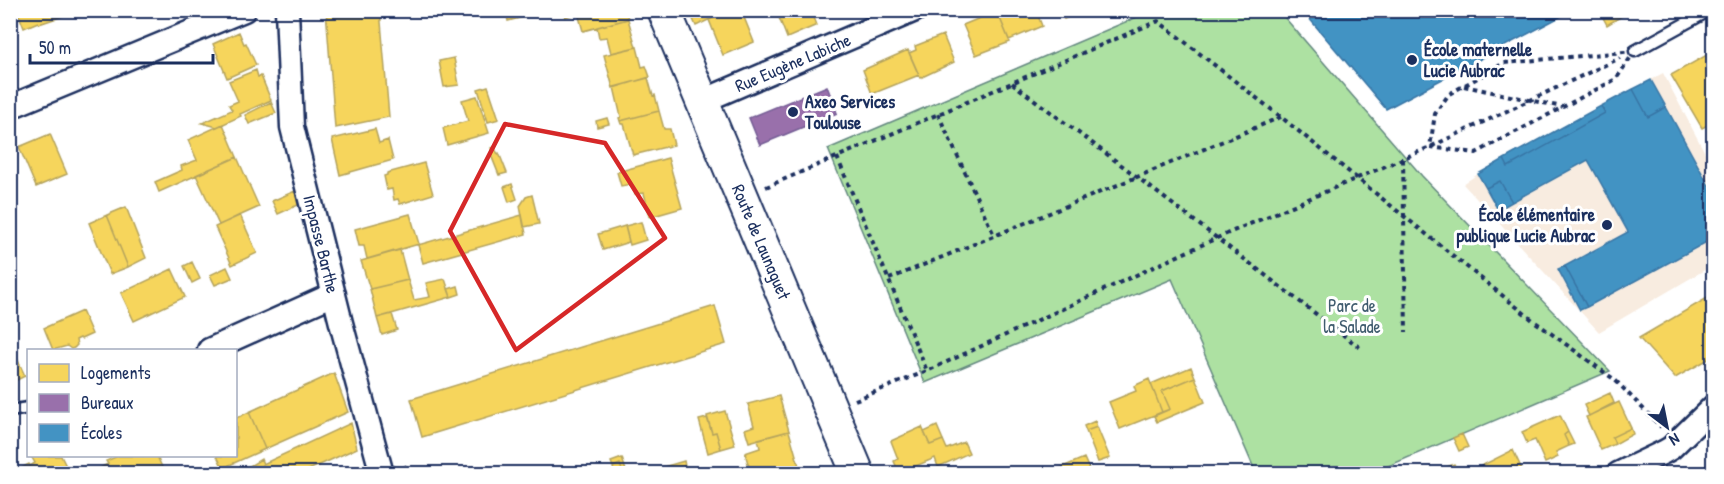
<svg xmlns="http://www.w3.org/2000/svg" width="1724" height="484" viewBox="0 0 1724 484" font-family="'Patrick Hand',sans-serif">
	<rect width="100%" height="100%" fill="#fff"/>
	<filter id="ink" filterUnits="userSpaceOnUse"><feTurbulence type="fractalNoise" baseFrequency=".0167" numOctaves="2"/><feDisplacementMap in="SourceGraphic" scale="12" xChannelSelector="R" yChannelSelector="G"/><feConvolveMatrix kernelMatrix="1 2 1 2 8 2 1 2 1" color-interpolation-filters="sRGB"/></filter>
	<g filter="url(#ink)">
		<!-- built -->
		<path fill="#f8ece0" d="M1663,73l50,95v97l-114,67 -136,-148 15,-10z"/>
		<!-- green -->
		<path fill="#ade1a2" stroke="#648880" stroke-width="1.5" d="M1151,11h128l143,165 188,195 -238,102h-116l-84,-194 -247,104 -97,-234z"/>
		<!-- homes -->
		<path fill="#f6d55c" stroke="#b4a35d" stroke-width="1.5" d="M17,10h49l-4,2 1,4 -24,8 -1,-2 -14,6z
			M326,10h54l9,107 -54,11z
			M534,10l1,4 -27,7 -2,-10z
			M563,10h63l2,9 -45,12 -5,-18 -13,4z
			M689,10h40l-33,16z
			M729,10h12l13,32 -31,13 -14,-35z
			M776,10h35l6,15 -30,13z
			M1036,10l6,16 -33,14 -12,-29z
			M1060,10h26l-22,9z
			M1599,10h33l-25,15z
			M997,11l13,31 -34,13 -13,-30z
			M628,19l8,28 -25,6 -4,-16 -8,1 -2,-11z
			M239,32l5,12 2,-1 10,22 -29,13 -14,-34z
			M943,35l11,27 -34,16 -11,-25 7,-3 -1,-4z
			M637,47l5,20 4,-1 4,11 -37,11 -9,-33z
			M908,50l11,25 -47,19 -9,-24z
			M1714,51v71l-12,6 -31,-53z
			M454,58l5,27 -15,2 -5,-26z
			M256,70l2,7 3,-1 10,24 -31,14 1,2 -24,11 -15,-4 30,-13 -3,-5 9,-4 -9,-20z
			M648,78l5,18 2,-1 4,16 -39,10 -1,-3 2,-1 -7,-30z
			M488,86l11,33 -11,3 -10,-33z
			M477,96l12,37 -42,12 -4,-17 25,-7 -6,-21z
			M271,102l5,11 -27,11 -4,-9z
			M659,111l5,18h6l4,16 -41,10 -9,-31h-3l-1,-3z
			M607,118l2,6 -12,3 -1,-6z
			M223,124l14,33 -78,35 -4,-10 27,-12 -1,-4 16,-6 -9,-20z
			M375,129l4,14 9,-3 5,20 -53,15 -8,-36z
			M50,134l17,40 -31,13 -17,-40z
			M494,147l4,7 1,-1 8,20 -8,2 -8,-20 2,-1 -2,-6z
			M237,157l22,50 -40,18 -23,-50z
			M668,158l14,50 -32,9 -6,-24 -9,1 -4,-10 -10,2 -4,-14z
			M424,163l9,31 -33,10 -2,-5 -4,1 -2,-11 -5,1 -3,-14 3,-1v-2z
			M512,184l5,15 -8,3 -5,-15z
			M295,191l3,14 -20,9 -6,-13z
			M532,195l7,29 -15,3 -4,-21 6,-9z
			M126,207l20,51 -18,9 -21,-52z
			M410,214l9,30 -52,15 -3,-13h-5l-4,-17z
			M107,215l21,52 -18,7 -21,-51z
			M240,215l17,38 -25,12 -17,-38z
			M522,215l4,19 -103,29 -5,-18z
			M641,222l5,18 -16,5 -5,-19z
			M625,226l4,16 -26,8 -5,-16z
			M400,250l8,30 -38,9 -9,-28z
			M192,262l8,17 -8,4 -8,-17z
			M227,267l5,11 -17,7 -5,-10z
			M172,269l13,28 -51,24 -13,-28z
			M445,279l6,18 -74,21 -7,-29 38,-9 6,20 16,-3 -4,-14z
			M458,286l2,8 -9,3 -3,-8z
			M1714,294v62l-39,22 -36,-40z
			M715,306l11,38 -304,93 -11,-38z
			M82,311l10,23 -11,5 -1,-1 -4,2 1,5 -3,3 -3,1 -4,-3 -14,4 -9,-22z
			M392,314l5,16 -15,5 -5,-17z
			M16,356l9,20 -12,6 -3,-4v-20z
			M1191,367l4,10 -33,14 8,18 -8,3 -11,-28z
			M334,373l14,39 -83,37 -16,-37z
			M1195,377l10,25 -48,20 -3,-6 16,-7 -8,-18z
			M1149,379l13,33 -42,17 -11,-27 27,-11 -2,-5z
			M1610,393l4,10 -25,13 -5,-11z
			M779,396l10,35 -40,11 -4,-13 9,-3 -6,-22z
			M1619,402l12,26 -19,9 3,7 -14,6 -15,-33z
			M725,411l10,34 -14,4 -5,-17 -4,1 -5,-17z
			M249,412l16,37 -42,19 -6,-12h19v-38z
			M1560,415l8,17 -4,3 5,11 -13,6 2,5 -13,6 -10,-23 -8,3 -5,-11z
			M707,418l5,15 4,-1 5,17 -13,4 -9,-33z
			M1095,421l2,6 -11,4 -2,-5z
			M351,423l6,25 -57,26h-33l-2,-5 -14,5 -3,-7 13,-8 2,5z
			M937,426l6,14 -13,5 -6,-13z
			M922,427l8,18 13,-5 4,9 17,-7 5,11 -31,14 -3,-9 -36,15 -5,-12 4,-2 -7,-18z
			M1097,427l13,31 -12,4 -12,-31z
			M1631,428l2,6 -18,10 -3,-7z
			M789,431l10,35 -27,8h-21l-6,-21 15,-5 -2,-9z
			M1568,432l6,12 -5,2 -5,-11z
			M1462,434l6,13 -9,4 -6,-13z
			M1513,450l11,24h-51l-2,-3z
			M31,456h30l6,12 -12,6h-45l19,-10 1,2 5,-3z
			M118,456h39l8,18h-68l-1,-4 12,-6 -2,-3z
			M622,458l5,16h-4l-3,-10 -7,3 -2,-5z
			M1084,458l7,16h-45z
			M684,461l1,5 -5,1 1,7h-20l-1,-6z
			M620,464l3,10h-9l-1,-7z
			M1454,464l4,10h-26z"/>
		<!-- offices -->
		<path fill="#9970ab" stroke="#735c94" stroke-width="1.5" d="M827,86l10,27 -77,32 -11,-27z"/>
		<!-- schools -->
		<path fill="#4393c3" stroke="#3775a5" stroke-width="1.5" d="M1302,10h271l-187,99z
			M1651,80l15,27 -18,10 -15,-28z
			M1633,89l15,28 18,-10 48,88v43l-127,69 -22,-41 63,-34 -40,-72 -76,42 -12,-21 -14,7 -8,-14 26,-15 4,8 97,-54 -4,-7z
			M1601,106l4,7 -97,54 -4,-8z
			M1500,181l12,21 -14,8 -12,-22z
			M1565,266l22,41 -7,3 -22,-41z"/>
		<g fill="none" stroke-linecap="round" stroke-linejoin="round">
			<defs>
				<path id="lane" d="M1635,51l75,-41
					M10,411l18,-3"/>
				<path id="street" d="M287,10l5,117 49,196 41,151
					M703,101l212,-91
					M10,107l234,-97
					M209,350l125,-56
					M1618,474l46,-22 7,-4 43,-42"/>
				<path id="secondary" d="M664,10l194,464"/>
			</defs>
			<!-- lane casing -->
			<use href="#lane" stroke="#1b2f5e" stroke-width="15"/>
			<!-- street casing -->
			<use href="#street" stroke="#1b2f5e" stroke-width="27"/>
			<!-- secondary casing -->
			<use href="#secondary" stroke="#1b2f5e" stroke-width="36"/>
			<!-- path -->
			<path stroke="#1b2f5e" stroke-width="4" stroke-dasharray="4.5 4.5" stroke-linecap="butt" d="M1635,51l-19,28 -140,74 -46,-6 5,-33 14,-20 55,-31z
				M1012,83l124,93
				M1464,86l98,21
				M938,114l56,121
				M1281,117l-144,60 226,173
				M837,157l90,214
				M1403,159l3,173
				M766,187l392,-166 123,96 253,204 81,59 46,47
				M889,279l248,-102
				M855,400l72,-29 290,-133 213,-91 190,-89
				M404,466l7,6"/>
			<!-- lane -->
			<use href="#lane" stroke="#fff" stroke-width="10"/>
			<!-- street -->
			<use href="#street" stroke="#fff" stroke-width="22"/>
			<!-- secondary -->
			<use href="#secondary" stroke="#fff" stroke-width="32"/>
		</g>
	</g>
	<!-- marked area -->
	<path fill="none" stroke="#d62828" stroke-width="4.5" stroke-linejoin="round" d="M505,124l100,19 60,95 -149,112 -66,-119z"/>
	<!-- markers -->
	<g fill="#1b2f5e" stroke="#fff" stroke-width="2">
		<circle cx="1412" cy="60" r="6"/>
		<circle cx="793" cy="112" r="6"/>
		<circle cx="1607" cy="225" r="6"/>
	</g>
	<g text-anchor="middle" stroke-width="6" stroke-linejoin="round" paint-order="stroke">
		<!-- poi labels -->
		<g font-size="18" font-weight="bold" fill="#1b2f5e" stroke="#fff" text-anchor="start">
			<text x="1424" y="56">École maternelle<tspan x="1424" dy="21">Lucie Aubrac</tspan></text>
			<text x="805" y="108">Axeo Services<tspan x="805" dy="21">Toulouse</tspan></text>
			<text x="1595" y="221" text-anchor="end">École élémentaire<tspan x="1595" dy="21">publique Lucie Aubrac</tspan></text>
		</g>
		<!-- street labels -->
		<g font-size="18" fill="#1b2f5e" stroke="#fff">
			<text transform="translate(793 63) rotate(-23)" y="6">Rue Eugène Labiche</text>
			<text transform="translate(761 242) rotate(67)" y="6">Route de Launaguet</text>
			<text transform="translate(321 244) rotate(76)" y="6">Impasse Barthe</text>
		</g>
		<!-- park labels -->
		<g font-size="18" fill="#405c6f" stroke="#fff">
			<text x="1352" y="312">Parc de<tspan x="1352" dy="21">la Salade</tspan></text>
		</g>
	</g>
	<!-- margin -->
	<rect width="1724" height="484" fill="none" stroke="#fff" stroke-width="36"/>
	<rect x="18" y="18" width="1688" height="448" fill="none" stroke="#1b2f5e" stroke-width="2" filter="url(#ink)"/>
	<!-- legend -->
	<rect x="27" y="349" width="210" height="108" fill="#ffffff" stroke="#a4acbf" stroke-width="1.5"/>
	<rect x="39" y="364" width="30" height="18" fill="#f6d55c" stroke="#a4acbf" stroke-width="1.5"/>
	<text x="81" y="379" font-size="18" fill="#1b2f5e">Logements</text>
	<rect x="39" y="394" width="30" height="18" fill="#9970ab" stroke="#a4acbf" stroke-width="1.5"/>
	<text x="81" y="409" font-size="18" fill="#1b2f5e">Bureaux</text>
	<rect x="39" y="424" width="30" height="18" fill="#4393c3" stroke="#a4acbf" stroke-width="1.5"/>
	<text x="81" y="439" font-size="18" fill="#1b2f5e">Écoles</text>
	<!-- north arrow -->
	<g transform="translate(1667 427) rotate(148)" stroke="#ffffff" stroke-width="4.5" paint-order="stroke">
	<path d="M0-4.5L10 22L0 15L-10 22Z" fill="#1b2f5e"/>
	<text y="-9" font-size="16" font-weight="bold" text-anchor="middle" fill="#1b2f5e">N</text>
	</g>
	<!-- scale -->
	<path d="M30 54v9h183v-9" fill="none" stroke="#1b2f5e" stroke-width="3"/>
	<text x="39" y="54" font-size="18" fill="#1b2f5e" stroke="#ffffff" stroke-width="4.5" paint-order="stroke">50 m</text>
</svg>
